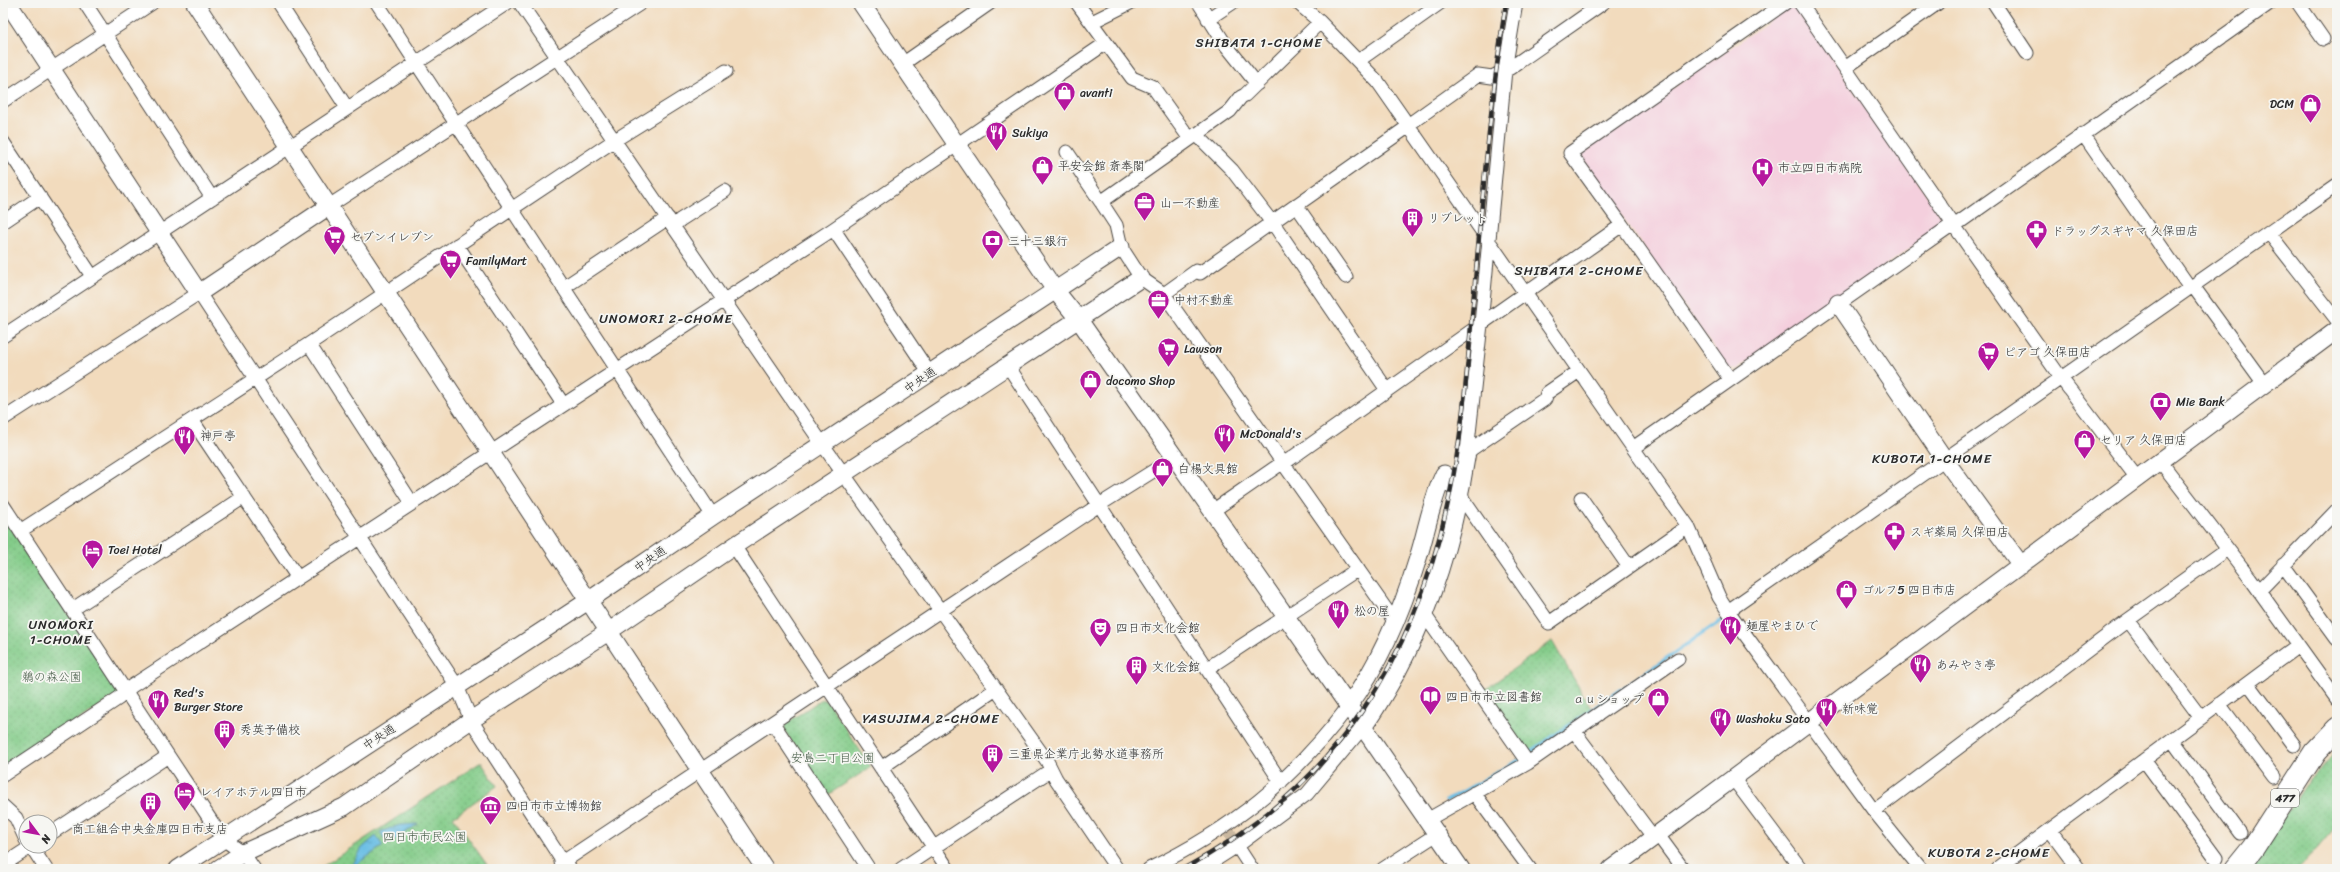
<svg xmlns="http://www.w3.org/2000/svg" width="2340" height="872" viewBox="0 0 2340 872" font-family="Sriracha,'Klee One',sans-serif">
	<defs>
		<pattern id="park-dots" width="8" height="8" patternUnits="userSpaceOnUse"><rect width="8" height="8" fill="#83cc89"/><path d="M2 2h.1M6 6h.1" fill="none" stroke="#71af76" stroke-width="1.8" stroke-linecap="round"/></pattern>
		<pattern id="water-ripples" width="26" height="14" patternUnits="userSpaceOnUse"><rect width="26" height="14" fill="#67bde4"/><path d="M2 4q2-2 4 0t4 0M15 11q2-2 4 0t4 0" fill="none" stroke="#559ab9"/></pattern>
	</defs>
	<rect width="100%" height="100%" fill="#f6f6f2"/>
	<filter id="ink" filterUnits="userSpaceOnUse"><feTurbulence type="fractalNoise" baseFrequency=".025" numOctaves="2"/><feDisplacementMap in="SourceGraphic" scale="8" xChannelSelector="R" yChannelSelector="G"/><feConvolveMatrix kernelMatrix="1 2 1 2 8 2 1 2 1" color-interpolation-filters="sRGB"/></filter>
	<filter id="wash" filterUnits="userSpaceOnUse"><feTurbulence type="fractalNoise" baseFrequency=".012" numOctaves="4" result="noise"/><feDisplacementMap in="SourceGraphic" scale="16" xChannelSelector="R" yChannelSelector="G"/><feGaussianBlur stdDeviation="0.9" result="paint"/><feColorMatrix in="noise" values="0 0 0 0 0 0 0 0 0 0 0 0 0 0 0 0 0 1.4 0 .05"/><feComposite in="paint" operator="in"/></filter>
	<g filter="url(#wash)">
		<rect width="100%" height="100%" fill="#f2dbbd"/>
		<!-- built -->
		<path fill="#f4cfdd" d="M1789,7l9,2 145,209 -1,8 -205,143h-9l-146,-211 1,-7z"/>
		<!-- park -->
		<path fill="url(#park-dots)" stroke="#577c5a" d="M3,515l115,174 -1,6 -114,76z
			M1552,641l41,71 -63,44 -47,-65z
			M822,699l6,3 43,65 -45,29 -42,-66 1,-6z
			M2337,749v76l-37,44h-52l57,-83z
			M481,762l16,24 -44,31 37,52h-171z"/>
		<!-- water -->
		<path fill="url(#water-ripples)" stroke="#497488" d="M418,824l-30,20 -8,-12 20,-7z
			M376,836l7,10 -32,22 11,-20z"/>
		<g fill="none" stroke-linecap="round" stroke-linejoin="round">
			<!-- stream -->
			<path stroke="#67bde4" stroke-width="3.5" d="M1526,755l199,-137
				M1446,801l75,-42"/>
		</g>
	</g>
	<g filter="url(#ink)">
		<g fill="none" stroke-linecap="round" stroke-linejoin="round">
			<!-- minor-tunnel -->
			<path stroke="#cab8a0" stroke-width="13" stroke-dasharray="13 6" stroke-linecap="butt" d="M1226,827l11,19"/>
			<defs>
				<path id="minor" d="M85,3l127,195
					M279,3l68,105
					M377,3l336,513
					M520,3l303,442 224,316 9,18 61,90
					M1077,3l55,75 21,9 37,52
					M1199,3l26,41 32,40
					M1298,3l22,19 58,60 255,366 320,-224 -153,-221
					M1994,3l33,50
					M2298,3l25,36
					M1208,19l24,-16
					M1092,22l38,-19
					M1320,22l-75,73 -4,2 -11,14 -129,91 15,23 5,22 20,31 23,16 231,328
					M1358,61l82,-58
					M901,65l89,-62
					M1845,68l93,-65
					M3,101l149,-98
					M1408,125l70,-50 14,2 18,-9 93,-65
					M1196,134l36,36 45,59 110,161
					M2083,134l107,154
					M3,142l89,134
					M1067,152l34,50
					M1296,205l50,72
					M329,206l312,-203
					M3,222l37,-25
					M1953,224l108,154 76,100
					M1622,225l108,154
					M674,226l6,-6 45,-29
					M1954,226l316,-223
					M832,230l4,3 94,141
					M2269,233l68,87
					M457,245l106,159
					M2193,286l72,99
					M563,288l105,-70
					M1164,294l32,-23 4,2 209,-147
					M3,336l504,-333
					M309,344l103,159
					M1008,366l273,416
					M1579,371l-32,22 -2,6 -78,53 14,-128 141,-99 -52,-72 215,-150
					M3,419l196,-126 258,393 14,34 92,142 536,-357 75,-47
					M192,420l106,158
					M1633,448l55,78 31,71 9,14 146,200 47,58
					M2160,461l90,117 87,121
					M1283,464l198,-140 24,-254 11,-67
					M1460,495l89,128 139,-97
					M1581,498l48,69
					M3,505l220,334 20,14 11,16
					M1211,512l71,-49
					M20,531l289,-187 306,-204 111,-69
					M734,546l214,323
					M2283,565l54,74
					M2259,591l78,-81
					M73,609l171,-112
					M1728,611l609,-426
					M1424,614l104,149
					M2128,620l73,98
					M1208,668l150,-99
					M2248,683l46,62
					M2219,704l55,73
					M773,723l96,146
					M1574,731l80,107
					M2172,740l68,93
					M2144,760l72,98
					M881,768l115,-79
					M3,775l116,-77 13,-12 700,-456 274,-187
					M1732,777l69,92
					M1474,793l56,76
					M3,806l13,12 10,22
					M1874,811l254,-191 99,-71
					M1427,820l101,-57 150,-104
					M2050,830l29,39
					M50,834l118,-78
					M1658,835l25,34
					M31,846l15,23
					M1237,846l15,23
					M3,865l29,-19
					M901,869l150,-99
					M1149,869c83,-40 143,-88 199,-162
					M1201,869l36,-23 70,-52 56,-67
					M1383,869l54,-35
					M1997,869l301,-223"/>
				<path id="tertiary" d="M8,3l191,290 130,-87
					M195,3l570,866
					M861,3l194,287 24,30 284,407
					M1838,303l107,157 76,105
					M1348,707c32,-44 54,-96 70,-149 9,-28 13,-57 26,-84l16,21
					M563,862l5,7
					M178,869l410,-268 125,-85 408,-269
					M218,869l25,-16 101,-46 127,-87 137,-88 126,-86 407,-268
					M1461,869l-98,-142c13,-17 23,-36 34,-55 37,-69 58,-142 70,-220
					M1611,869l726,-539"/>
				<path id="trunk" d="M2236,869l17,-21 62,-96 22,-23"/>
			</defs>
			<!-- minor casing -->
			<use href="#minor" stroke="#494541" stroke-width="15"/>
			<!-- tertiary casing -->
			<use href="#tertiary" stroke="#494541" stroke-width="19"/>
			<!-- trunk casing -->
			<use href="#trunk" stroke="#494541" stroke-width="24"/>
			<!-- minor -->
			<use href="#minor" stroke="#fff" stroke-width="13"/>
			<!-- tertiary -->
			<use href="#tertiary" stroke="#fff" stroke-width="17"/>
			<!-- trunk -->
			<use href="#trunk" stroke="#fff" stroke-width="22"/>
			<defs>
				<path id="rail" d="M1183,869c152,-81 233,-210 267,-376 13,-62 17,-126 23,-189 9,-100 17,-202 33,-301"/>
			</defs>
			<!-- rail casing -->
			<use href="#rail" stroke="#2b2b2b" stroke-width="4.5"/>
			<!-- rail -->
			<use href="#rail" stroke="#f6f6f2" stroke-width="3" stroke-dasharray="9" stroke-linecap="butt"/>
		</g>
	</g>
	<!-- icons -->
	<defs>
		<symbol id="shop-pin" viewBox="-11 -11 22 30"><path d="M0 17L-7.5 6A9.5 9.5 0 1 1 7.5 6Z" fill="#b5179e" stroke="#f6f6f2"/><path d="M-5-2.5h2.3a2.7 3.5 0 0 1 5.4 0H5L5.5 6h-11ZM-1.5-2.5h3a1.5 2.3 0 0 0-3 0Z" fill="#fff"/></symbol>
		<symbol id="restaurant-pin" viewBox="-11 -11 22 30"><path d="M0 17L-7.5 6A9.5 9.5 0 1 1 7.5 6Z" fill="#b5179e" stroke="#f6f6f2"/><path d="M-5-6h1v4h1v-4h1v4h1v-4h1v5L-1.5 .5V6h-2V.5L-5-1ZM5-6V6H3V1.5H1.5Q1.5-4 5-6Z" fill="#fff"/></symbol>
		<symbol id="hospital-pin" viewBox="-11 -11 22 30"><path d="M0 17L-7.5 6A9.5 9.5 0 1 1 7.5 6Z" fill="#b5179e" stroke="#f6f6f2"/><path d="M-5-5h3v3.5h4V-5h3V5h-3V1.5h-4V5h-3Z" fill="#fff"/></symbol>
		<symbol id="office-pin" viewBox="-11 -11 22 30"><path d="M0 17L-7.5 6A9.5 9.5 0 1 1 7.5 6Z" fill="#b5179e" stroke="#f6f6f2"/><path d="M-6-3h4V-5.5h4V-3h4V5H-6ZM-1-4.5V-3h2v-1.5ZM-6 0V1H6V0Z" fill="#fff"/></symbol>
		<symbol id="building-pin" viewBox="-11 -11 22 30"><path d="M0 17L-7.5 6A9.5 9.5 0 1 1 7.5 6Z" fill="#b5179e" stroke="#f6f6f2"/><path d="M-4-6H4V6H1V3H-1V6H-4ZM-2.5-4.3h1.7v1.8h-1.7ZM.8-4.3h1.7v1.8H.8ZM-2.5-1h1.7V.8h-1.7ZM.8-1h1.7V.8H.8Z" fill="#fff"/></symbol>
		<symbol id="pharmacy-pin" viewBox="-11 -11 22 30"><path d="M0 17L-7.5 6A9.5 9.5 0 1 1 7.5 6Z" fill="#b5179e" stroke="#f6f6f2"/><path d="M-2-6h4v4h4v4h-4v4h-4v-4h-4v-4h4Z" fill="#fff"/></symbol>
		<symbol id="supermarket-pin" viewBox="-11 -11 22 30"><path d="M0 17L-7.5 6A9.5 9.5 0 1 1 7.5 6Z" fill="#b5179e" stroke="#f6f6f2"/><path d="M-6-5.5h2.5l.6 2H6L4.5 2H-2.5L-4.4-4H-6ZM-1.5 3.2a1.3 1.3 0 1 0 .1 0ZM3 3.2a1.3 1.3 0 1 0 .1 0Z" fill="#fff"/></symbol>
		<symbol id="bank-pin" viewBox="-11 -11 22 30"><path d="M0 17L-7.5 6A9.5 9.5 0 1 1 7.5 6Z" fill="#b5179e" stroke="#f6f6f2"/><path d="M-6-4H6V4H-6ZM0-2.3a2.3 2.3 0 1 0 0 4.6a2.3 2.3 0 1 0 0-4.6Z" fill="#fff"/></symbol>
		<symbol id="hotel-pin" viewBox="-11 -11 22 30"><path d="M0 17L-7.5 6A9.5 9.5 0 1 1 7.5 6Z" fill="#b5179e" stroke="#f6f6f2"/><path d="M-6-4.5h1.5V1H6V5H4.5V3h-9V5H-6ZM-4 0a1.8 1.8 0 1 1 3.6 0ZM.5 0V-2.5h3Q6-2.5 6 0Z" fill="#fff"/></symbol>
		<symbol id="theatre-pin" viewBox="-11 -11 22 30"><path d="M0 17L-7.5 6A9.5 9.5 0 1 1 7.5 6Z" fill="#b5179e" stroke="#f6f6f2"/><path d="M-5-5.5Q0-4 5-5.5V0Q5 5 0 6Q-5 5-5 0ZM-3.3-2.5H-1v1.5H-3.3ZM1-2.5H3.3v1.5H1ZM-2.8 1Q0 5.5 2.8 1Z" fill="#fff"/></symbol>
		<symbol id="library-pin" viewBox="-11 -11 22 30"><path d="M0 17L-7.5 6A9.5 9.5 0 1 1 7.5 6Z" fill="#b5179e" stroke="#f6f6f2"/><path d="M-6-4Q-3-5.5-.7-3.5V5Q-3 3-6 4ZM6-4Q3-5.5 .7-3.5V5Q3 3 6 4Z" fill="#fff"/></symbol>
		<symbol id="museum-pin" viewBox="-11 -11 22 30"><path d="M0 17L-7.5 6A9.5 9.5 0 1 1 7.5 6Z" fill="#b5179e" stroke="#f6f6f2"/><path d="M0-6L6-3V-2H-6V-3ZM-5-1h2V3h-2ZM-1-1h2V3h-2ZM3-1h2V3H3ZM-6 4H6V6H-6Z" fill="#fff"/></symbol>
	</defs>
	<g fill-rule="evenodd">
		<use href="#shop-pin" x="1052" y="80" width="25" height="34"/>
		<use href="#shop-pin" x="2298" y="92" width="25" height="34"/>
		<use href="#restaurant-pin" x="984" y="120" width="25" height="34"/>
		<use href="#shop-pin" x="1030" y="154" width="25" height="34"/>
		<use href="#hospital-pin" x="1750" y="156" width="25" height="34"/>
		<use href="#office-pin" x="1132" y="190" width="25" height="34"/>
		<use href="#building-pin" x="1400" y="206" width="25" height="34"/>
		<use href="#pharmacy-pin" x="2024" y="218" width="25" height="34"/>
		<use href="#supermarket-pin" x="322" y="224" width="25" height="34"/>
		<use href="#bank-pin" x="980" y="228" width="25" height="34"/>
		<use href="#supermarket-pin" x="438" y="248" width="25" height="34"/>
		<use href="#office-pin" x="1146" y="288" width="25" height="34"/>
		<use href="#supermarket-pin" x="1156" y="336" width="25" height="34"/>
		<use href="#supermarket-pin" x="1976" y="340" width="25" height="34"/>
		<use href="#shop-pin" x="1078" y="368" width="25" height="34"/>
		<use href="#bank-pin" x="2148" y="390" width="25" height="34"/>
		<use href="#restaurant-pin" x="1212" y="422" width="25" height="34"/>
		<use href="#restaurant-pin" x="172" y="424" width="25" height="34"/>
		<use href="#shop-pin" x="2072" y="428" width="25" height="34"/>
		<use href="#shop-pin" x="1150" y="456" width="25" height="34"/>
		<use href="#pharmacy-pin" x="1882" y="520" width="25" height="34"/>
		<use href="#hotel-pin" x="80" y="538" width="25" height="34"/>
		<use href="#shop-pin" x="1834" y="578" width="25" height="34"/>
		<use href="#restaurant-pin" x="1326" y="598" width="25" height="34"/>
		<use href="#restaurant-pin" x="1718" y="614" width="25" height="34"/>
		<use href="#theatre-pin" x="1088" y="616" width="25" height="34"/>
		<use href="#restaurant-pin" x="1908" y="652" width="25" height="34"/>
		<use href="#building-pin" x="1124" y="654" width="25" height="34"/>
		<use href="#library-pin" x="1418" y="684" width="25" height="34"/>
		<use href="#shop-pin" x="1646" y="686" width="25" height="34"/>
		<use href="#restaurant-pin" x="146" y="688" width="25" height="34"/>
		<use href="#restaurant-pin" x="1814" y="696" width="25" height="34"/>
		<use href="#restaurant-pin" x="1708" y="706" width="25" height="34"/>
		<use href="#building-pin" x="212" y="718" width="25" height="34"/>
		<use href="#building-pin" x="980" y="742" width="25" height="34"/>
		<use href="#hotel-pin" x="172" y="780" width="25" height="34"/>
		<use href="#building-pin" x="138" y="790" width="25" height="34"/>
		<use href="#museum-pin" x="478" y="794" width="25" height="34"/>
	</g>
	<g text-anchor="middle" stroke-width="3.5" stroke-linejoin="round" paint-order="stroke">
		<!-- shield labels -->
		<rect fill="#f6f6f2" stroke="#686867" stroke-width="1" x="2271" y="789" width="28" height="18" rx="3"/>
		<g font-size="11" font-weight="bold" fill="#2b2b2b">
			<text x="2285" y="802">477</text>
		</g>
		<!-- poi labels -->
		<g font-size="12" fill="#2b2b2b" stroke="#f6f6f2" text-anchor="start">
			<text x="1080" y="97">avanti</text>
			<text x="2294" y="108" text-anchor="end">DCM</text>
			<text x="1012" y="137">Sukiya</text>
			<text x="1058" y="170">平安会館 斎奉閣</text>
			<text x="1778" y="172">市立四日市病院</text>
			<text x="1160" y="207">山一不動産</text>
			<text x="1428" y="222">リブレット</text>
			<text x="2052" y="235">ドラッグスギヤマ 久保田店</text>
			<text x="350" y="241">セブンイレブン</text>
			<text x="1008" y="245">三十三銀行</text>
			<text x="466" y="265">FamilyMart</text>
			<text x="1174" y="304">中村不動産</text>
			<text x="1184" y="353">Lawson</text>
			<text x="2004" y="356">ピアゴ 久保田店</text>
			<text x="1106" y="385">docomo Shop</text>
			<text x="2176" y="406">Mie Bank</text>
			<text x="1240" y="438">McDonald's</text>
			<text x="200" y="440">神戸亭</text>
			<text x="2100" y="444">セリア 久保田店</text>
			<text x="1178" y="473">白楊文具館</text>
			<text x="1910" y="536">スギ薬局 久保田店</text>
			<text x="108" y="554">Toei Hotel</text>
			<text x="1862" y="594">ゴルフ5 四日市店</text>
			<text x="1354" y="615">松の屋</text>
			<text x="1746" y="630">麺屋やまひで</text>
			<text x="1116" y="632">四日市文化会館</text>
			<text x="1936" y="669">あみやき亭</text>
			<text x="1152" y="671">文化会館</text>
			<text x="174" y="697">Red's<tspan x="174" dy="14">Burger Store</tspan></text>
			<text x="1446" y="701">四日市市立図書館</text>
			<text x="1644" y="703" text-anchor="end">ａｕショップ</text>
			<text x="1842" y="713">新味覚</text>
			<text x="1736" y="723">Washoku Sato</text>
			<text x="240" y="734">秀英予備校</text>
			<text x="1008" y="758">三重県企業庁北勢水道事務所</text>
			<text x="200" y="796">レイアホテル四日市</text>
			<text x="506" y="810">四日市市立博物館</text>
			<text x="150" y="833" text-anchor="middle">商工組合中央金庫四日市支店</text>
		</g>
		<!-- street labels -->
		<g font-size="12" fill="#2b2b2b" stroke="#f6f6f2">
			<text transform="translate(920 380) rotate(-34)" y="4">中央通</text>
			<text transform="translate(650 559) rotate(-34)" y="4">中央通</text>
			<text transform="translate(379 737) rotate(-33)" y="4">中央通</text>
		</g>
		<!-- park labels -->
		<g font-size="12" fill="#455b47" stroke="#f6f6f2">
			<text x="52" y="681">鵜の森公園</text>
			<text x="833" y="762">安島二丁目公園</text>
			<text x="425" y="841">四日市市民公園</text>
		</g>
		<!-- neighbourhood labels -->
		<g font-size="13" letter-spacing="1" fill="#2b2b2b" stroke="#f6f6f2">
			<text x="1259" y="47">SHIBATA 1-CHOME</text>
			<text x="1579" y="275">SHIBATA 2-CHOME</text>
			<text x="666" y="323">UNOMORI 2-CHOME</text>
			<text x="1932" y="463">KUBOTA 1-CHOME</text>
			<text x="61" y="629">UNOMORI<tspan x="61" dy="15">1-CHOME</tspan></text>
			<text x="931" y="723">YASUJIMA 2-CHOME</text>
			<text x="1989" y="857">KUBOTA 2-CHOME</text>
		</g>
	</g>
	<!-- margin -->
	<rect width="2340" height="872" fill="none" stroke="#f6f6f2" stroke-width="16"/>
	<!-- north arrow -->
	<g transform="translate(38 834) rotate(122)"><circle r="19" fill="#f6f6f2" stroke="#a5a5a2"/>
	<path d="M0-3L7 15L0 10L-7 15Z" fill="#b5179e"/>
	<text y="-6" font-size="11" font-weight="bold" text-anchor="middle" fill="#2b2b2b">N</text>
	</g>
</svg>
